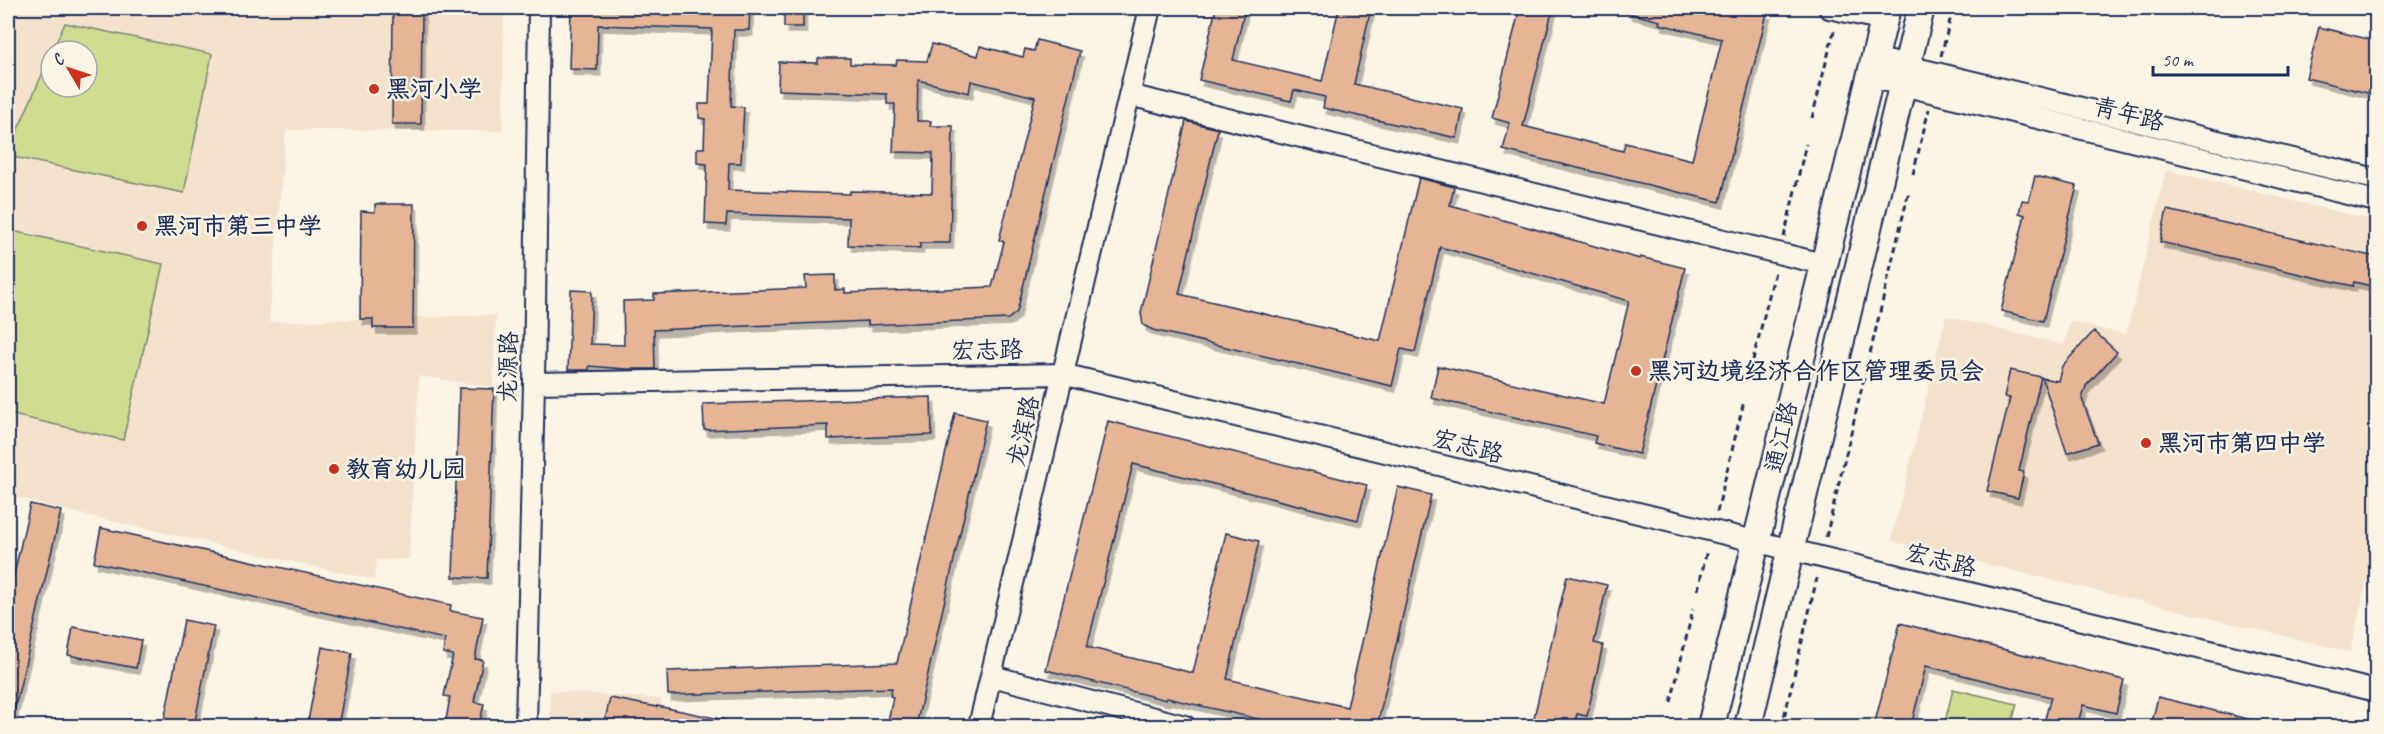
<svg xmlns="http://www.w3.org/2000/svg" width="2384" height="734" viewBox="0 0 2384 734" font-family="Caveat,'LXGW WenKai TC',sans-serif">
	<defs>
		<filter id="shadow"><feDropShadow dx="3.5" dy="6" stdDeviation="0" flood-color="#0004"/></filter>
	</defs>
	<rect width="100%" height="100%" fill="#fcf5e5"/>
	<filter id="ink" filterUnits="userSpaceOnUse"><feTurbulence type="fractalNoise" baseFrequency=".0167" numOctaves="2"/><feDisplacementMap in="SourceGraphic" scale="12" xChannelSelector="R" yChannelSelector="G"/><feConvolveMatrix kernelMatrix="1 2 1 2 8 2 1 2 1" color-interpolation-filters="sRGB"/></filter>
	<g filter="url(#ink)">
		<!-- built -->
		<path fill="#f5e2cd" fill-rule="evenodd" d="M8,8h496l-1,123 -217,-1 -17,192 227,-7 -3,72 -74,-11 -10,183 -32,1 -3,20 -289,-65 -77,-20zM51,51h36v36h-36z
			M2166,170l210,51v321l-26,110 -459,-111 55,-225 118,29 6,-24 56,14z
			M550,691l112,8 -7,27h-104z"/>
		<!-- green -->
		<path fill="#d0dc8f" stroke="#768676" stroke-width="1.5" d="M65,23l147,31 -28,139 -176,-37v-4l43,-98v33h36v-36h-35z
			M8,230l155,34 -40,176 -115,-26z
			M1953,689l64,15 -6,22h-67z"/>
		<!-- building -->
		<path fill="#e5b596" stroke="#1b2f5e" stroke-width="1.5" filter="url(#shadow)" d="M393,8h29l-1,116h-29z
			M571,8h179l-1,22h-15l-3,76 13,1 -3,56h-12l-1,27 122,4v-3l82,2 1,-40 -40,-1 2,-48h-8v-10l-109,-4 1,-28 39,1v-5h32v6l46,1 1,-5 30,1 5,-17 46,12 2,-10 43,11 2,-8 9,2 3,-11 43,11 -63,261 -9,7 -140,6v-4l-214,9 1,39h-30l-36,-3v4h-21l3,-80 21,1 -2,53 34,1 -1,-44 31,-1v-6l152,-6 -1,-12 30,-1v15l10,-1v4l147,-6 12,-45 -5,-2 36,-143 -64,-16 -2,12 -51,-13 -1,41h14l-1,5h23l-3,117h-30v5l-72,-3 1,-27 -122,-4 -1,11 -21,-1 2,-60 -10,-1v-15h7l1,-29 -6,-1v-14h10l3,-75 -114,-4 -1,45 -28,-1z
			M784,8h19v19h-19z
			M1216,8h29l-12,52 89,21 17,-73h32l-17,76 109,25 -6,29 -134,-30 2,-11 -31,-7 -3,11 -92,-21z
			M1520,8h33l-30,118 100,25 2,-8 67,17 30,-121 -63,-15 1,-3 -32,-8v-5h118l21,5 -47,189 -217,-52 7,-27 -18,-5z
			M2319,27l57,14v54l-70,-17z
			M1186,121l32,8 -39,165 201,47 39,-163 35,9 -4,18 190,54v-2l45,11 -46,186 -45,-11 2,-7 -165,-38 7,-32 166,38 25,-103 -189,-54 -25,105 -14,-3 -9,37 -239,-56 -10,-5 -2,-12z
			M2035,176l42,10 -34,135 -42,-10 24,-96 -6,-2 3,-13 7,1z
			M375,204h39l-1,124h-40v-9h-13l1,-108 14,1z
			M2167,210l209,47v30l-22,-5 -1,4 -193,-44z
			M2094,331l23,21 -31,34 -4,13 16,44 -31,10 -25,-75 16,3 4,-15z
			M2010,370l31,7 -22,94 5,1 -6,26 -31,-7 23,-93 -6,-1z
			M459,388l35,1 -7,189 -34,-1z
			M931,397l1,38 -104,4v-14l-124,5 -1,-26z
			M955,413l31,7 -70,306h-29l6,-29 -3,-1 2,-8 -224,7 -1,-24 230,-8z
			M1108,421l259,64 -9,35 -225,-56 -46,183 106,26 33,-140 33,8 -32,138 120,28 51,-220 33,8 -54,231h-88l-122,-28 -1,2 -120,-30z
			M30,504l31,7 -48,205 -5,-1v-114z
			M101,528l350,77 -1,6 33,6 -8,42 8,1 -9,42 10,2 -5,22h-34l5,-29 -6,-1 9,-41 -10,-2 2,-14 -351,-77z
			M1567,576l40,9 -13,58 9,2 -16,71 -10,-2 -3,12h-42z
			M184,620l30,6 -20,100h-31z
			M1900,623l224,57 -8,33 -33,-8 -6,21h-34l8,-29 -125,-31 -15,60h-37z
			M73,627l68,13 -5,28 -68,-13z
			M322,647l30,6 -14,73h-31z
			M2158,697l98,24 -1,5h-104z
			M610,698l47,9v-1l68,14 -1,6h-115l1,-5 -5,-1z"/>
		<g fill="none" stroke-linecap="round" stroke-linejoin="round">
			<defs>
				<path id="minor" d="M1829,8l55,12
					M1874,58l502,121
					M1870,77l506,124
					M1129,95l694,169
					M534,383l528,-9 1314,317
					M992,676l193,50
					M526,726l8,-343 5,-375
					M979,726l171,-718"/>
				<path id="major" d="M1711,726l176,-718
					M1748,726l173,-718"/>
			</defs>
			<!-- minor casing -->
			<use href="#minor" stroke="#1b2f5e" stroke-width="24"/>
			<!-- major casing -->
			<use href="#major" stroke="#1b2f5e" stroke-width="30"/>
			<!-- path -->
			<path stroke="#1b2f5e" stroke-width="3" stroke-dasharray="6 4.5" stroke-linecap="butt" d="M1941,56l12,-48
				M1812,118l23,-91
				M1913,174l16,-65
				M1784,237l22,-93
				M1753,360l22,-88
				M1717,512l27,-111
				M1826,537l83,-346
				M1698,590l9,-40
				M1671,702l22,-93
				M1782,726l35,-148"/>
			<!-- minor -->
			<use href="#minor" stroke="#fcf5e5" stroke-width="20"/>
			<!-- major -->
			<use href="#major" stroke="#fcf5e5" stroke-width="26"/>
		</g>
	</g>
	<!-- markers -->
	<g fill="#c8321e" stroke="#fcf5e5" stroke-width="2">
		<circle cx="374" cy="89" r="6"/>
		<circle cx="142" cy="226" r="6"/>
		<circle cx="1636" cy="371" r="6"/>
		<circle cx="2146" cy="443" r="6"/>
		<circle cx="334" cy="469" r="6"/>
	</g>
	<g text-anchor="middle" stroke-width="5" stroke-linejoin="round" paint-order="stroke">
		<!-- poi labels -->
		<g font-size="24" font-weight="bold" fill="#1b2f5e" stroke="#fcf5e5" text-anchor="start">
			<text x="386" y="97">黑河小学</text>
			<text x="154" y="234">黑河市第三中学</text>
			<text x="1648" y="379">黑河边境经济合作区管理委员会</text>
			<text x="2158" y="451">黑河市第四中学</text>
			<text x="346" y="477">教育幼儿园</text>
		</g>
		<!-- street labels -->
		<g font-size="24" fill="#1b2f5e" stroke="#fcf5e5">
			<text transform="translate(2129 114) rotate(14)" y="8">青年路</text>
			<text transform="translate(987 350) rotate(-1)" y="8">宏志路</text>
			<text transform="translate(508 367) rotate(-89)" y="8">龙源路</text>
			<text transform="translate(1023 431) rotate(-77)" y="8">龙滨路</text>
			<text transform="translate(1781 437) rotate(-77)" y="8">通江路</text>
			<text transform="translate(1468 446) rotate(14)" y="8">宏志路</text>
			<text transform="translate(1941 560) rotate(14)" y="8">宏志路</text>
		</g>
	</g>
	<!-- margin -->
	<rect width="2384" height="734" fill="none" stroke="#fcf5e5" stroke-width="30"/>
	<rect x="15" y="15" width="2354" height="704" fill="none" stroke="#1b2f5e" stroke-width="2" filter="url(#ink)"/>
	<!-- north arrow -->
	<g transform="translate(69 69) rotate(309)"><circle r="28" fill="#fcf5e5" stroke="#a2a6af" stroke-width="1.5"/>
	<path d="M0-4.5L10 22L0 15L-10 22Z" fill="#c8321e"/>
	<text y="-9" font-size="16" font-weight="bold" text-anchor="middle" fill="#1b2f5e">С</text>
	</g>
	<!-- scale -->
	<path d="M2153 66v9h135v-9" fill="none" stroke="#1b2f5e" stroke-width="3"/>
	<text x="2162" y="66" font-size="18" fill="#1b2f5e" stroke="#fcf5e5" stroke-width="4.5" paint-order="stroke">50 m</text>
</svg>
